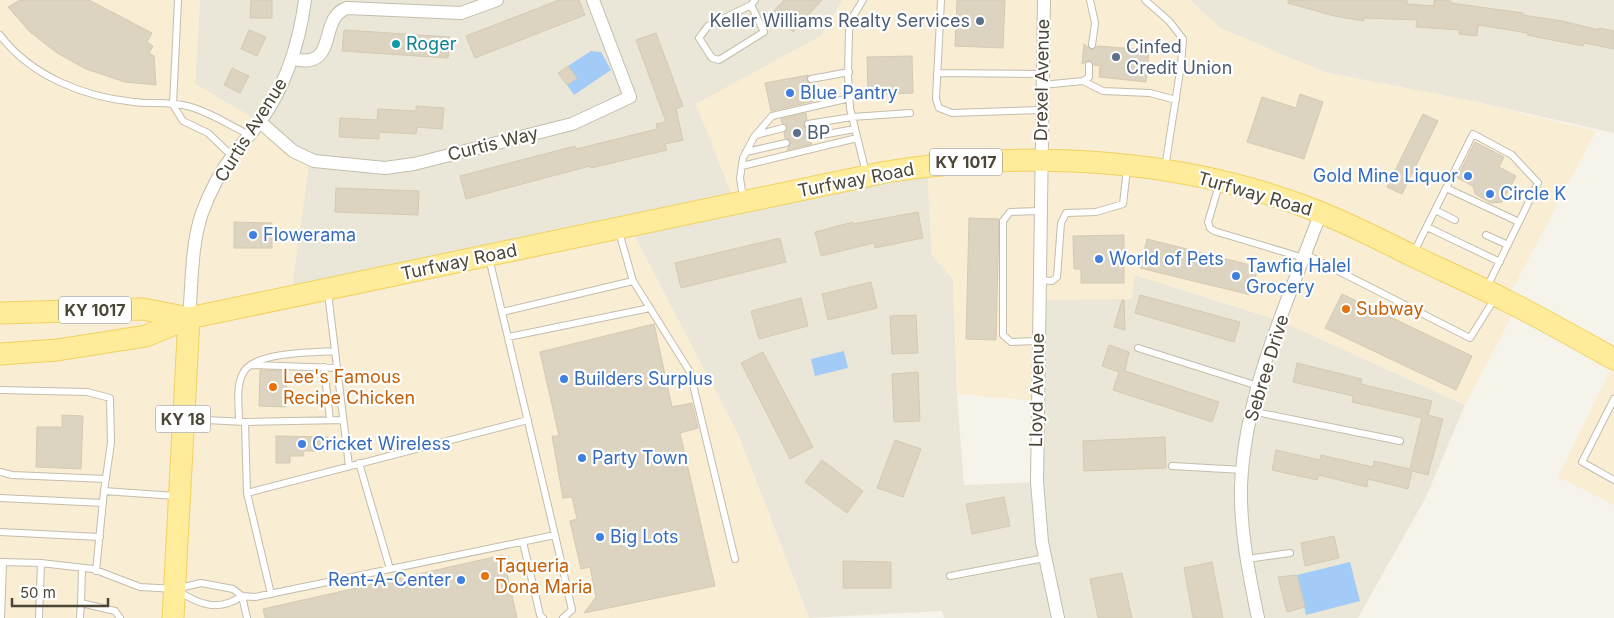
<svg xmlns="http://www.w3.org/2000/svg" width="1614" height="618" viewBox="0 0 1614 618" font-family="Inter,sans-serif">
	<rect width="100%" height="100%" fill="#f6f4ea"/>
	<!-- residential -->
	<path fill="#ebe7d8" d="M200,0h643l-22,36 -125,68 231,62 5,89 21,24 4,115 7,91 73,-3 1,-182 97,-25 146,46 184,84 -39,92 -68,121h-414l-2,-7 -133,7 -71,-184 -448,-137 -30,-175 -65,-38z
		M1190,0h424v133l-133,-30 -157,-31 -104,-44z"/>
	<!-- commercial -->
	<path fill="#f9edd4" d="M0,0h200l-5,84 65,38 50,36 -19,138 339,-69 108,207 71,184h-809z
		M843,0h347l30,28 104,44 157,31 115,28 -89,169 10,6 -52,99 -184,-84 -146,-46 -3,24 -93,1 -2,101 -80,-7 -4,-115 -21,-24 -5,-89 -191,39 -40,-101 125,-68z
		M1614,362v143l-56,-28z"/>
	<!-- water -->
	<path fill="#a2ccf7" d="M591,51l10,1 10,18 -37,25 -7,-10 10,-7 -9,-12z
		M844,351l4,17 -33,8 -4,-17z
		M1350,562l10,39 -54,14 -9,-40z"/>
	<!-- building -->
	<path fill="#dcd4c1" stroke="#d5cab1" d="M20,0h69l63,33 -5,9 6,4 -4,7 5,3 2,29 -31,-3 -39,-13 -29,-16 -27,-21 -22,-25z
		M251,0h21v18h-22z
		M559,0h20l6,15 -110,43 -9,-22z
		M784,0h38l-29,32 -21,-19z
		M957,0h48l-2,48 -48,-2z
		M1288,0h119v4l27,2v-6l17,1v2l72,10v2l39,6 37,9v-2l15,3v18l-30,-6 -1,3 -56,-11 1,-2 -50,-8 -1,11 -18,-2 1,-4 -44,-3 1,-7 -53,-2v3l-30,-5 -46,-13z
		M249,30l17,7 -9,19 -16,-7z
		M344,30l106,7 -2,21 -106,-7z
		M656,33l27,73 -7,3 7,31 -18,4 2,6 -76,18 -1,-2 -124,33 -6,-23 115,-30 1,3 81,-20 -1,-5 10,-2 -30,-82z
		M1084,44l8,6 5,-4 52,4 -3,32 -47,-5 1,-11 -6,-1 -5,-5 -7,4z
		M912,56l1,37 -45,2 -1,-38z
		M568,66l9,12 -10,7 -9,-12z
		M232,68l17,8 -9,17 -16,-8z
		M808,75l-2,5 4,4 4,17 -43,10 -6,-28z
		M1300,94l23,8 -19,57 -57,-17 15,-45 34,11z
		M416,106l28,2 -2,21 -25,-2 -1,7 -37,-2v7l-40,-2 1,-19 37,2 1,-11 38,2z
		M806,113l1,6 -4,6 6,7 -4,6 7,6 -25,6 4,-8 -6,-4 -1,-5 4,-6 -6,-4 -1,-4z
		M1423,114l15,7 -36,73 -15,-7z
		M1475,142l29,15 -5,10 17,9 -14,26 -11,1 -16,-9 -2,-8 -16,-8z
		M336,188l83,3 -1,24 -83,-3z
		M918,212l5,26 -48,10 -1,-5 -53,13 -6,-24 38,-10v2z
		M969,218l30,1 -3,121 -30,-1z
		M234,222l38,1v25h-38z
		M1124,235v48h-43v-14h-7l-1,-33z
		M780,238l6,24 -105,26 -6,-25z
		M1147,239l111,28 -7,28 -111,-27z
		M871,282l6,26 -49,12 -6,-26z
		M1342,294l130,62 -16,34 -131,-62z
		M1140,295l100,27 -6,20 -99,-29z
		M801,298l7,28 -49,13 -8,-28z
		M1122,300h2l1,30 -11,-3z
		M916,315l2,38 -26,1 -2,-38z
		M654,324l18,83 20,-4 6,25 -18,5 35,153 -131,27 12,-16 -6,-30 -9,2 -11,-48 7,-2 -5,-22 -9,1 -11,-62h7l-19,-84z
		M1109,345l20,7 -4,19 94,31 -7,20 -99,-32 6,-18 -17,-6z
		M763,352l50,95 -23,12 -49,-96z
		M1297,363l65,16 -1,5 71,17 -4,14 15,4 -15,56 -16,-4 -4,18 -40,-10 -1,8 -48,-12 -2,5 -45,-10 4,-20 44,10 1,-5 52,12 1,-6 36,8 4,-18 8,-33 -70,-16 1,-6 -60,-14z
		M260,370l27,1 -1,36 -27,-1z
		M918,372l2,49 -26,1 -2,-48z
		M62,415l21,1 -2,53 -45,-2 1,-40h25z
		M276,436l52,1v14h-24l-1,5h-13v7h-14z
		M1165,437l1,31 -82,3 -1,-30z
		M895,440l26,9 -18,48 -26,-9z
		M822,460l41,31 -16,22 -42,-31z
		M1004,497l6,29 -38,8 -6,-30z
		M1334,536l5,22 -34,8 -4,-23z
		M503,555l14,63h-252l-2,-9z
		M843,561l48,1v26h-48z
		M1212,562l11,56h-30l-9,-50z
		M1122,573l10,45h-34l-8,-39z
		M1297,575l8,32 -18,5 -9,-35z"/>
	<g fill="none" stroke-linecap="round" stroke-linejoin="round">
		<defs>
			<path id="service" d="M178,0l-5,105 10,16 25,12 24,23
				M863,0l-11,18 -3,13 -1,44 2,33 16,65
				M941,0l-5,99 3,9 13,5 90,-3
				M1090,0l5,23 -3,22
				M1145,0l24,21 14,18 -2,26 -16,103
				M751,5l13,27 -45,28 -7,-2 -13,-20 9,-12 43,-21 4,-5
				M0,35c31,41 84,62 134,67 17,2 36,0 53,4 22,5 43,20 63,29
				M937,73l106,1
				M811,79l38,-7
				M1083,81l6,-4v-12
				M1042,85l41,-4 20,10 47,2 26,7
				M808,124l44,-7 58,-4
				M756,135l27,-7
				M810,137l45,-8
				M746,152l40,-9
				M742,166l115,-28
				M1219,185l-11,37 2,6 4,3 90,27
				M1446,188l27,-54 39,21 26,28 -19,39
				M743,198l-3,-20 3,-20 11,-21 18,-21 78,-18
				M1435,210l20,10
				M1427,227l73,35
				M619,232l14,49 57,91 45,187
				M1486,235l22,10
				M1414,252l32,-64 73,34 -32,65
				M1305,254l165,84 25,-40
				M1039,280l13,1 5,-4 4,-54 5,-10 30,-1 27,-8 4,-35
				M328,293l21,173
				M502,312l131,-31
				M508,337l142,-29
				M1038,341l-27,1 -8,-7v-114l7,-9 30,-1
				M1138,348l120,38
				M251,365l86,3
				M324,367l6,53
				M0,390l87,2 23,6 1,45 -7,48 72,5
				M1614,399l-32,63 32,18
				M1251,411l149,30
				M187,419l58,3 98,-2
				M239,421c0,-14 -3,-32 3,-46 9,-24 71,-22 93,-24
				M245,422l2,71 24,101
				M359,463l31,106
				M1172,466l71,4
				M0,472l12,3 94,4
				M247,493l281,-73
				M0,498l103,5
				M0,532l100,5
				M555,535l17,75 -9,8
				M523,542l17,73 3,3
				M1247,559l43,-6
				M0,562l41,1 52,6 47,18 35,2 26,-6 32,6 9,7 13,1 300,-62 -66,-277
				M82,568l-1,35 34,8 5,7
				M96,571l8,-80
				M950,576l95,-18
				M178,591c22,14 41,21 64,5
				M242,596l5,22
				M1,618l2,-55
				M39,618l2,-55
				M80,618l1,-16"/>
			<path id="minor" d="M1044,0l-7,482 5,60 16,76
				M293,59c47,11 24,-41 54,-51l114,5 36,-13
				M260,122l33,29 21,10 71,7 29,-4 158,-40 58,-27 -37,-97
				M189,318c3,-34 2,-73 13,-105 7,-19 19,-42 31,-58 8,-11 18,-21 26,-32 27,-37 40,-78 46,-123
				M1258,618c-9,-43 -18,-88 -17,-132 4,-96 47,-185 80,-274"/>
			<path id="primary" d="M0,313l143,-4 46,9
				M0,354l57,-4 89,-14 43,-18 697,-146c139,-22 290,-15 423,36 35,13 68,30 102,47 31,15 63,29 94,45 37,18 73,39 109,59
				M173,618l16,-300"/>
		</defs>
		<!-- service casing -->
		<use href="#service" stroke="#c3bdac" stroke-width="8"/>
		<!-- minor casing -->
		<use href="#minor" stroke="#c3bdac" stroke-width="14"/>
		<!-- primary casing -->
		<use href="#primary" stroke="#efd260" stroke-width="23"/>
		<!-- service -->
		<use href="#service" stroke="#fff" stroke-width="6"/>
		<!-- minor -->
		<use href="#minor" stroke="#fff" stroke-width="12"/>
		<!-- primary -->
		<use href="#primary" stroke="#ffec9b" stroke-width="21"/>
	</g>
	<!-- markers -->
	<g fill="#5c6f8a" stroke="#fff" stroke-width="2">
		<circle cx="980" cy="21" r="5"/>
		<circle cx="1116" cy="57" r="5"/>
		<circle cx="797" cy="133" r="5"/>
	</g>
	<circle fill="#0f9aa8" stroke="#fff" stroke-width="2" cx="396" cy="44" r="5"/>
	<g fill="#3f7fe0" stroke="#fff" stroke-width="2">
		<circle cx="790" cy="93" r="5"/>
		<circle cx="1468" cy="176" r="5"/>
		<circle cx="1490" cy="194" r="5"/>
		<circle cx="253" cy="235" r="5"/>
		<circle cx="1099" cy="259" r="5"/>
		<circle cx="1236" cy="276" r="5"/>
		<circle cx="564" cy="379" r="5"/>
		<circle cx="302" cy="444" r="5"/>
		<circle cx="582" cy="458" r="5"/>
		<circle cx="600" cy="537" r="5"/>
		<circle cx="461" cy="580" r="5"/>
	</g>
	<g fill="#e8710a" stroke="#fff" stroke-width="2">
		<circle cx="1346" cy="309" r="5"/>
		<circle cx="273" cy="387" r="5"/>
		<circle cx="485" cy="576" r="5"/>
	</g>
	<g text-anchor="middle" stroke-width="4.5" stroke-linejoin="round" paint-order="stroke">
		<!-- shield labels -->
		<g fill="#fff" stroke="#827e73" stroke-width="1">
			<rect x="930" y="148.5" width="72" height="27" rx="4"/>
			<rect x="59" y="296.5" width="72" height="27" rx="4"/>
			<rect x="155.5" y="405.5" width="55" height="27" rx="4"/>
		</g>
		<g font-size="16" font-weight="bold" fill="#4c4637">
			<text x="966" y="168">KY 1017</text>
			<text x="95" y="316">KY 1017</text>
			<text x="183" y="425">KY 18</text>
		</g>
		<!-- service labels -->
		<g font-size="18" fill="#4e5e75" stroke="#fff" text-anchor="start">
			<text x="970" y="27" text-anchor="end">Keller Williams Realty Services</text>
			<text x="1126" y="53">Cinfed<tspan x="1126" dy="21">Credit Union</tspan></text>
			<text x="807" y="139">BP</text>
		</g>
		<!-- culture labels -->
		<g font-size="18" fill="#0d838f" stroke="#fff" text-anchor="start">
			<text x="406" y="50">Roger</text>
		</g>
		<!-- street labels -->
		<g font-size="18" fill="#4c4637" stroke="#fff">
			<text transform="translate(1042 80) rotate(-89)" y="6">Drexel Avenue</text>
			<text transform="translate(251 130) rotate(-58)" y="6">Curtis Avenue</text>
			<text transform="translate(493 144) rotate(-14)" y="6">Curtis Way</text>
			<text transform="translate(856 180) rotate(-11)" y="6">Turfway Road</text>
			<text transform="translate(1255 194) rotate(16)" y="6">Turfway Road</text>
			<text transform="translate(459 262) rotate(-12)" y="6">Turfway Road</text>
			<text transform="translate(1267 368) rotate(-73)" y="6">Sebree Drive</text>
			<text transform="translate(1037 390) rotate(-89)" y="6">Lloyd Avenue</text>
		</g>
		<!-- shop labels -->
		<g font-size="18" fill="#366cbe" stroke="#fff" text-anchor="start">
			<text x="800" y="99">Blue Pantry</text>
			<text x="1458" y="182" text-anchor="end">Gold Mine Liquor</text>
			<text x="1500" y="200">Circle K</text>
			<text x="263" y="241">Flowerama</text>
			<text x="1109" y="265">World of Pets</text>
			<text x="1246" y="272">Tawfiq Halel<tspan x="1246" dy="21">Grocery</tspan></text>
			<text x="574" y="385">Builders Surplus</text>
			<text x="312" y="450">Cricket Wireless</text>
			<text x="592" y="464">Party Town</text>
			<text x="610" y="543">Big Lots</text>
			<text x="451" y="586" text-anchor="end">Rent-A-Center</text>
		</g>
		<!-- food labels -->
		<g font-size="18" fill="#c56008" stroke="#fff" text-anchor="start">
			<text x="1356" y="315">Subway</text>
			<text x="283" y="383">Lee's Famous<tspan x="283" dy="21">Recipe Chicken</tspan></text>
			<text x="495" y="572">Taqueria<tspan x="495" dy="21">Dona Maria</tspan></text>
		</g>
	</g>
	<!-- scale -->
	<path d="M12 598v8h96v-8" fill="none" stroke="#4c4637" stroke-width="2.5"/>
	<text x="20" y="598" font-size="15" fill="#4c4637" stroke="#ffffff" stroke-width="4" paint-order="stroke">50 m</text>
</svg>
